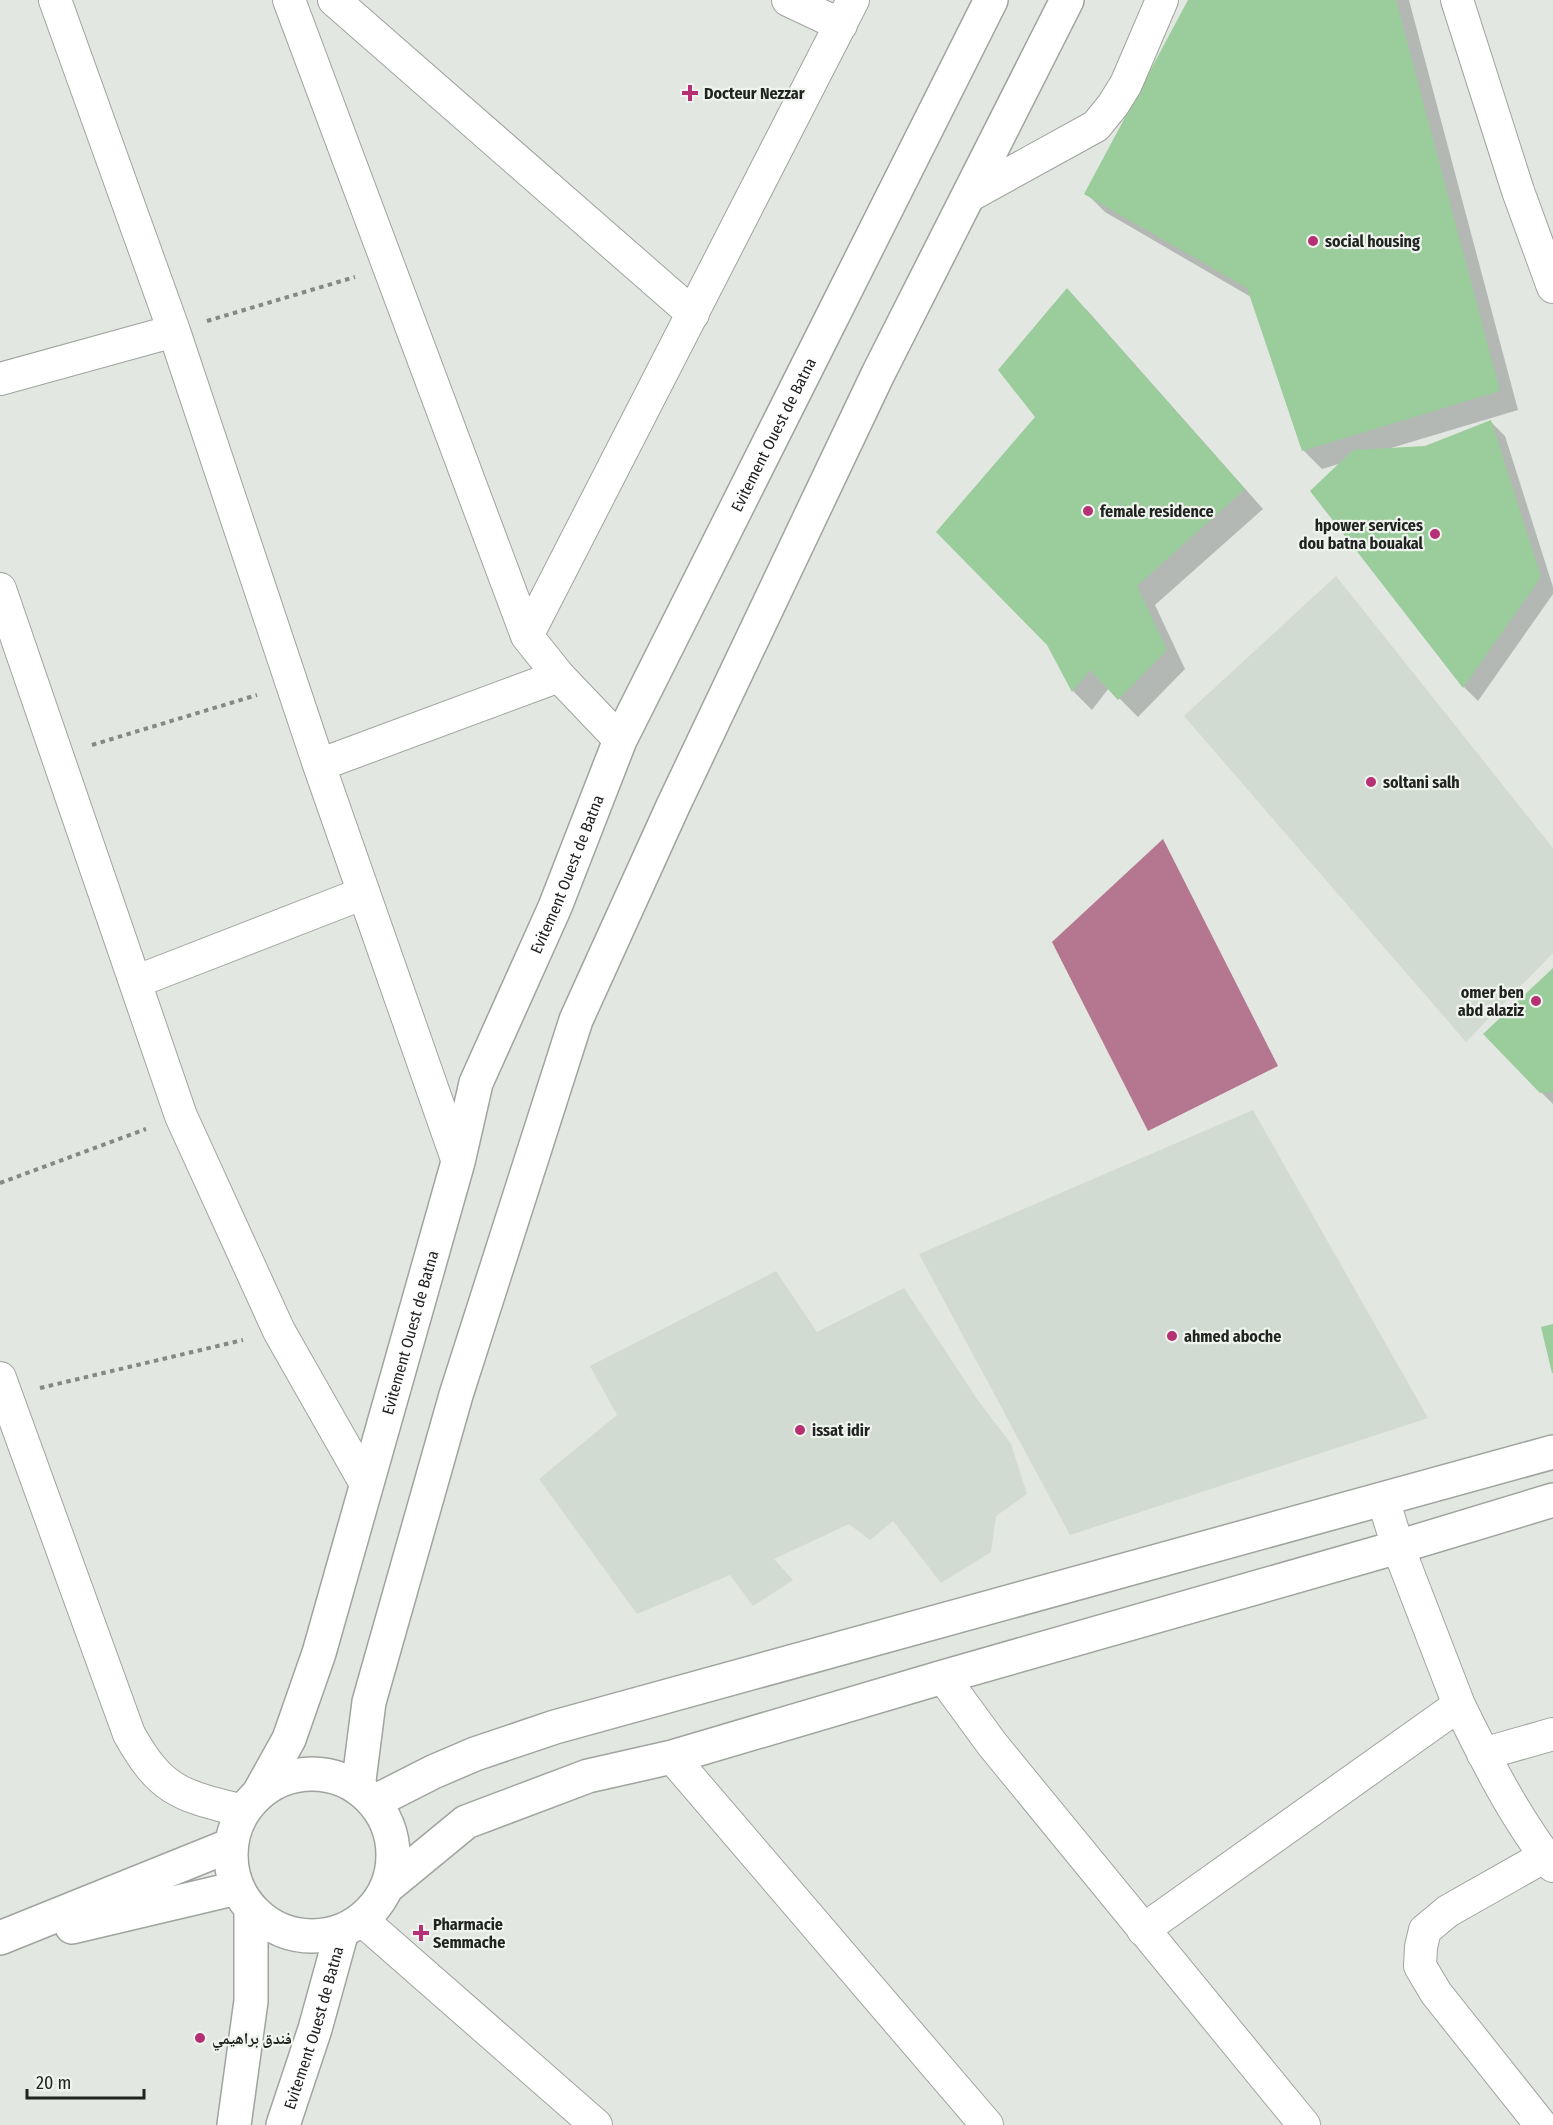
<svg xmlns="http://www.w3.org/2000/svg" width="1553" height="2125" viewBox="0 0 1553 2125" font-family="'Fira Sans Condensed','Noto Naskh Arabic',sans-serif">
	<rect width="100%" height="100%" fill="#e2e7e2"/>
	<!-- built -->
	<path fill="#d1dbd1" d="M1336,576l217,272v105l-87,89 -282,-326z
		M1253,1110l175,308 -358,117 -151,-281z
		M776,1271l41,61 87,-44 73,111 34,45 16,50 -31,22 -5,36 -50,31 -48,-62 -23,19 -21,-16 -75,35 19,21 -40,26 -23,-31 -93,39 -98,-135 78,-64 -27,-49z"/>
	<!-- water -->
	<path fill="#b5768f" d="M1163,839l115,227 -130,65 -96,-189z"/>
	<!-- shadow -->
	<path fill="#0003" d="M1190,0h219l109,410 -127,38h34l66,-26 14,14 48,151v7l-75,107 -14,-14 -152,-196 30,-28 -20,6 -19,-19 -52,-153 -146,-85 -19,-19z
		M1086,309l177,200 -108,96 30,64 -47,48 -29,-29 -17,22 -18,-18 -25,-48 -12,-227z
		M1553,970v134l-12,-12z"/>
	<!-- building -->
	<path fill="#9bcc9b" d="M1188,0h208l104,391 -198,60 -55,-163 -163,-94z
		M1067,288l178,201 -108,97 30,64 -49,50 -28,-30 -18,22 -25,-47 -111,-113 99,-115 -37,-47z
		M1491,420l50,157 -78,111 -153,-197 43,-41 72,-4z
		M1553,968v124l-13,1 -57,-59z
		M1553,1324v49h-1l-11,-46z"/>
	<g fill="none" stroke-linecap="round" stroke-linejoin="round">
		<defs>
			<path id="minor" d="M55,0l119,331 145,434 139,397
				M289,0l238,636 32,40 61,64
				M334,0l359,314
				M788,0l53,25
				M1457,0l61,191 35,96
				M969,196l127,-70 17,-21 13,-21 36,-84
				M0,379l174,-48
				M0,589l181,527 98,215 87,153
				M527,636l326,-636
				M319,765l240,-89
				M135,982l229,-89
				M0,1378l129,356c33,59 52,61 114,77
				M943,1677l49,67 312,381
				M1459,1705c27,55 56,113 94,161
				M1483,1754l70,-20
				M672,1757l315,368
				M362,1920l234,205
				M1143,1930l316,-225 -61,-158 -15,-48
				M1541,2125l-105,-132 -16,-27 1,-19 4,-17 23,-19 97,-55"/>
			<path id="secondary" d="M374,1802l59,-30 42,-18 80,-27 998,-275
				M387,1887l79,-65 122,-46 84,-19 271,-80 455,-130 155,-47
				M72,1927l165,-39
				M0,1938l231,-93"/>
			<g id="trunk">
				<circle cx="312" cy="1855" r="81"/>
				<path d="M358,1788l11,-86 87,-307 120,-375 97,-214 205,-432 189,-374"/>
				<path id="s1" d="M259,1793l30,-54 30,-86 139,-491 18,-79 79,-176 65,-167 371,-740"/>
				<path d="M234,2125l17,-124v-92"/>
				<path id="s2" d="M283,2125l32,-96 27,-98"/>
			</g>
		</defs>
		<!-- minor casing -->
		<use href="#minor" stroke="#9fa49f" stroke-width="34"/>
		<!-- secondary casing -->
		<use href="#secondary" stroke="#9fa49f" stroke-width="36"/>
		<!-- trunk casing -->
		<use href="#trunk" stroke="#9fa49f" stroke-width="36"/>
		<!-- path -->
		<path stroke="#858885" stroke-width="4" stroke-dasharray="4.5 4.5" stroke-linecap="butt" d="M207,321l148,-44
			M92,745l165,-50
			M0,1183l146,-54
			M40,1388l203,-48"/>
		<!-- minor -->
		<use href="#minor" stroke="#fff" stroke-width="32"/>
		<!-- secondary -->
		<use href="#secondary" stroke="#fff" stroke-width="33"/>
		<!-- trunk -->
		<use href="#trunk" stroke="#fff" stroke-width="33"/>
	</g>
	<!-- markers -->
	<g fill="#b63074" stroke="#eff4ef" stroke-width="2">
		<path d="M687 84h6v6h6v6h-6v6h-6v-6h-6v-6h6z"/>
		<circle cx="1313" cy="241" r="6"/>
		<circle cx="1088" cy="511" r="6"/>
		<circle cx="1435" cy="534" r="6"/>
		<circle cx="1371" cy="782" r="6"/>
		<circle cx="1536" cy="1001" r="6"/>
		<circle cx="1172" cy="1336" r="6"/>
		<circle cx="800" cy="1430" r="6"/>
		<path d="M418 1924h6v6h6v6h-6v6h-6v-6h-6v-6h6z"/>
		<circle cx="200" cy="2038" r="6"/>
	</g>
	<g text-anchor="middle" stroke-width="4.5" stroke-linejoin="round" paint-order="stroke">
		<!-- poi labels -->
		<g font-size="16" font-weight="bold" fill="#212321" stroke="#eff4ef" text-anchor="start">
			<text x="704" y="99">Docteur Nezzar</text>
			<text x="1325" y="247">social housing</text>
			<text x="1100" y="517">female residence</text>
			<text x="1423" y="531" text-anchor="end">hpower services<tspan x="1423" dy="18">dou batna bouakal</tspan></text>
			<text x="1383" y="788">soltani salh</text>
			<text x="1524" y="998" text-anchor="end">omer ben<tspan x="1524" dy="18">abd alaziz</tspan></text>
			<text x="1184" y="1342">ahmed aboche</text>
			<text x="812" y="1436">issat idir</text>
			<text x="433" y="1930">Pharmacie<tspan x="433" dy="18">Semmache</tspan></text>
			<text x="212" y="2044">فندق براهيمي</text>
		</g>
		<!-- street labels -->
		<g font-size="16" fill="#212321" stroke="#eff4ef">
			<text dy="6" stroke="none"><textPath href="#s1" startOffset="1458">Evitement Ouest de Batna</textPath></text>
			<text dy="6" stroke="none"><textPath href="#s1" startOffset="972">Evitement Ouest de Batna</textPath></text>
			<text dy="6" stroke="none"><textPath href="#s1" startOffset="486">Evitement Ouest de Batna</textPath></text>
			<text dy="6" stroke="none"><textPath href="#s2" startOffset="102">Evitement Ouest de Batna</textPath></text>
		</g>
	</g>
	<!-- scale -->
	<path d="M27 2089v9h117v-9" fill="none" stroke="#212321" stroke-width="3"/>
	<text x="36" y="2089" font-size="18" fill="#212321" stroke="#eff4ef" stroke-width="4.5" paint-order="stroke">20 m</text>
</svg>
